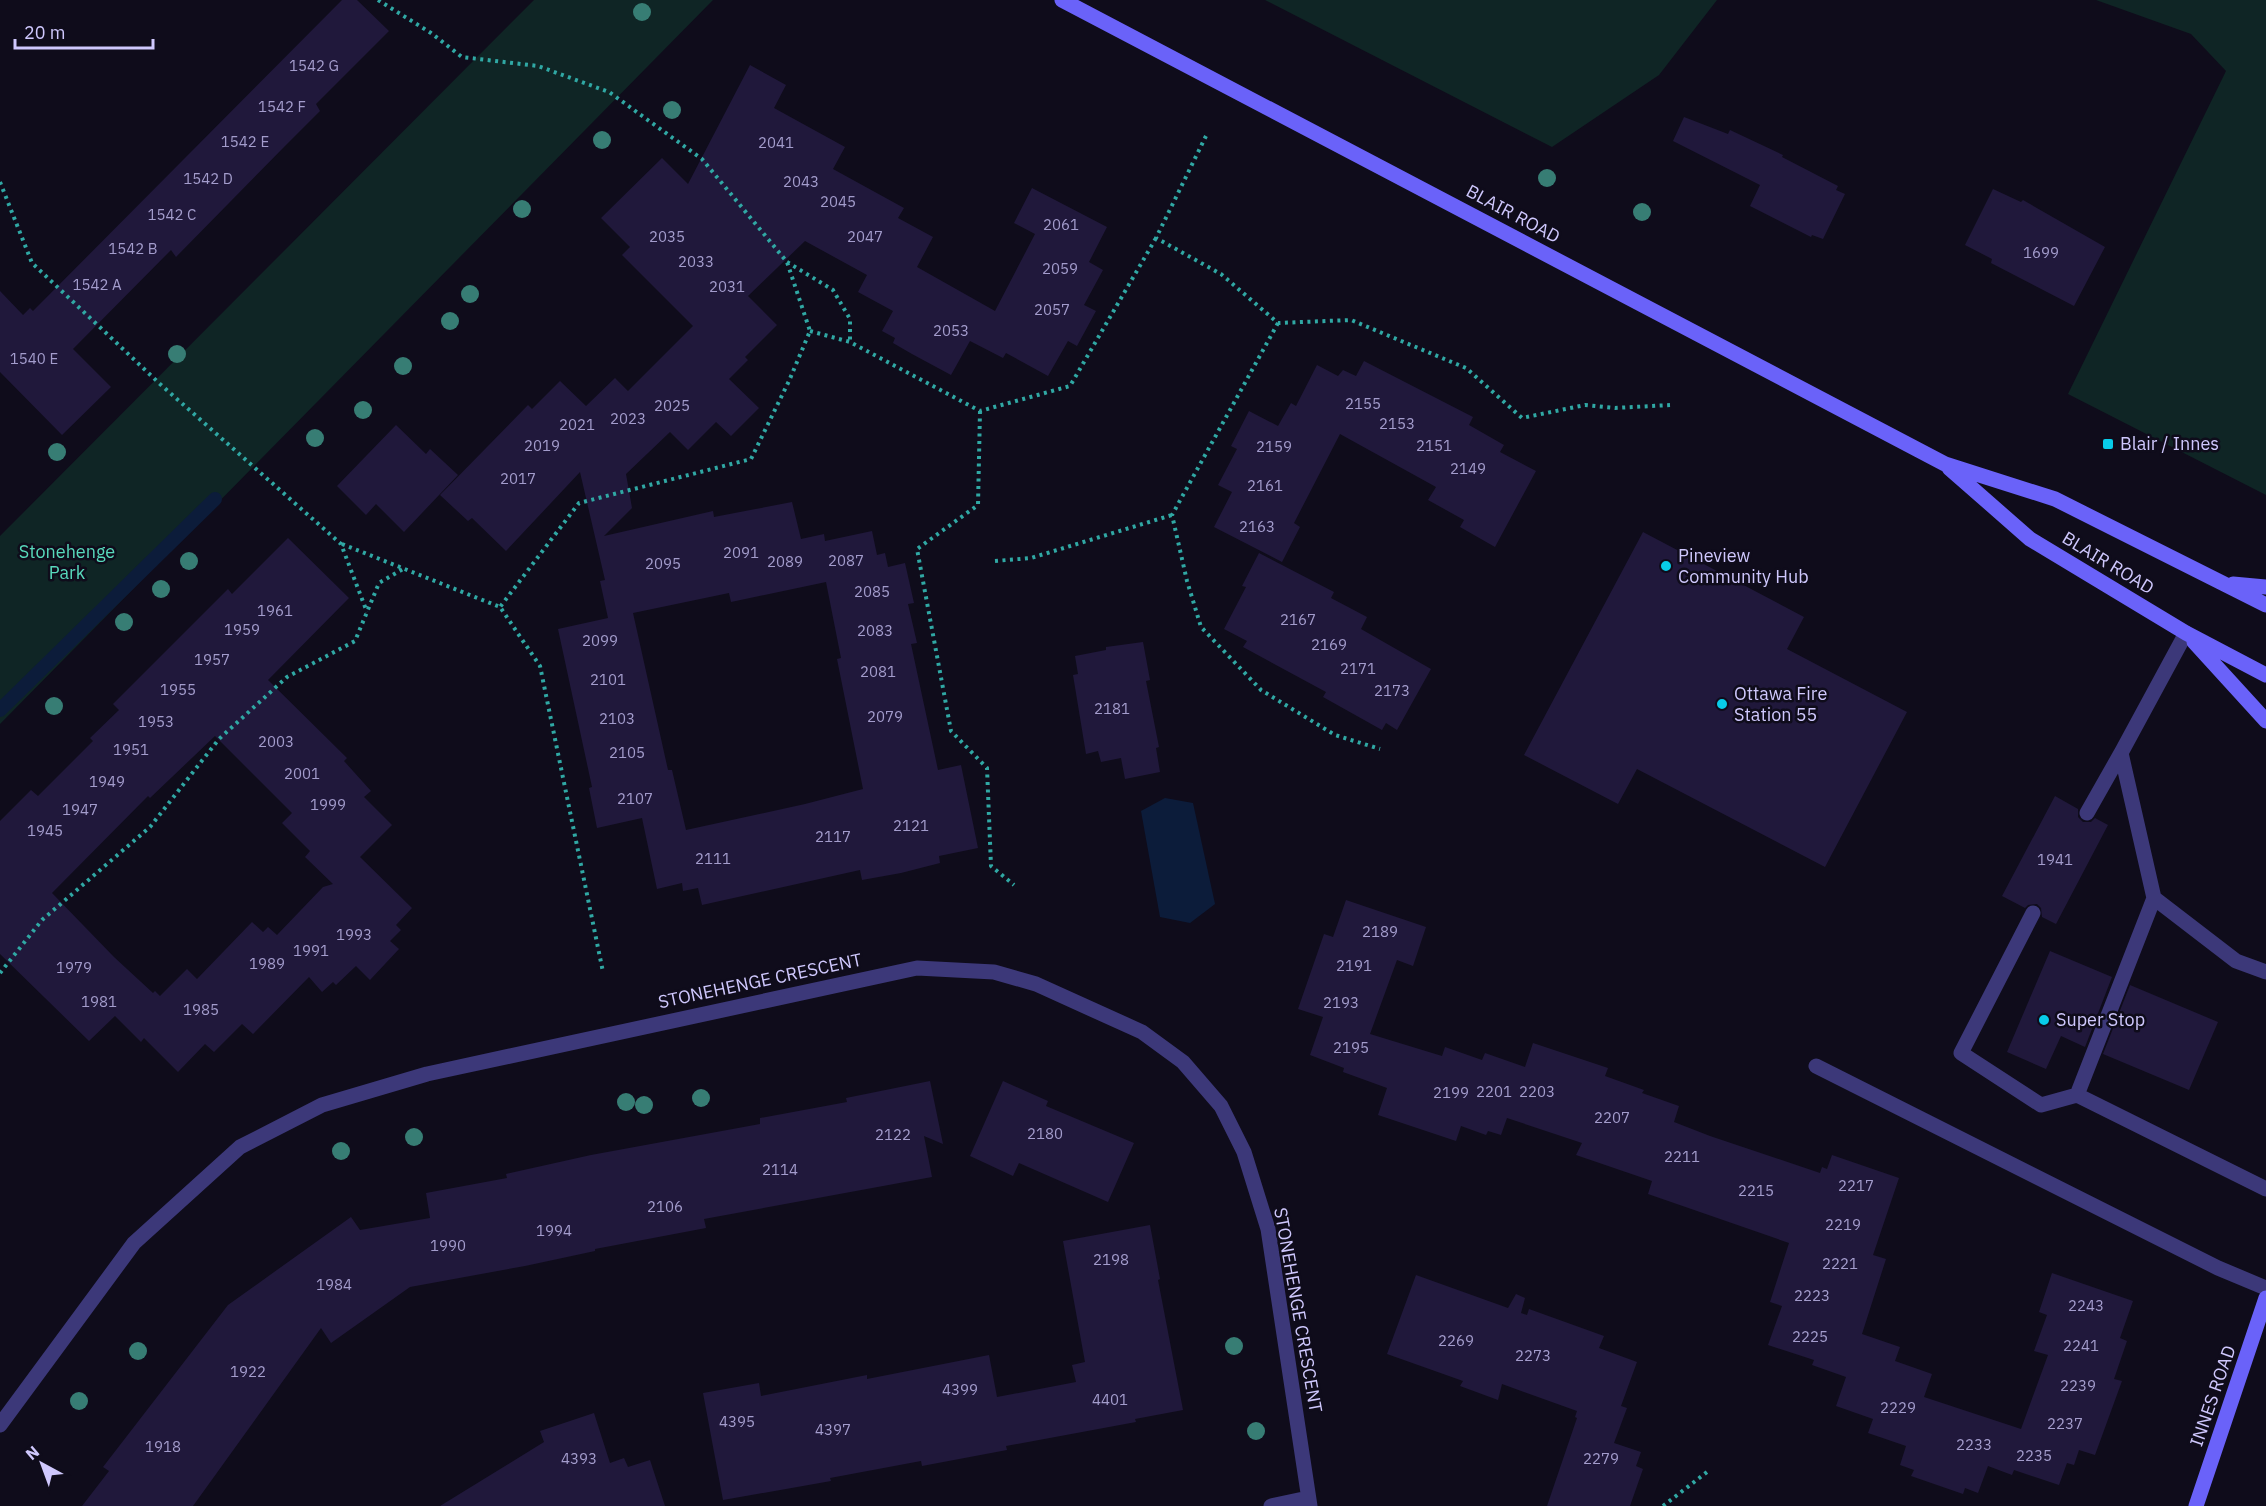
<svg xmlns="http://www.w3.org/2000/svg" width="2266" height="1506" viewBox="0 0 2266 1506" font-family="'IBM Plex Sans',sans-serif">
	<rect width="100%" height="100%" fill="#0f0c1b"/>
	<!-- green -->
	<path fill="#0f2525" d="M534,0h179l-713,724v-188z
		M1265,0h452l-58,75 -107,72z
		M2096,0h170v495l-198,-101 158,-323 -35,-37z"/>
	<!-- water -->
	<path fill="#0c1c3a" d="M1165,798l28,5 22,101 -25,19 -30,-6 -19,-106z"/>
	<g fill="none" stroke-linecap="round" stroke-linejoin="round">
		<!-- stream -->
		<path stroke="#0c1c3a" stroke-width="14" d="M0,710l215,-211"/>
	</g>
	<!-- building -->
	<path fill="#20183b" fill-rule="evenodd" d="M342,0h15l32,31 -73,73 4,7 -35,35 -109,111 -5,-7 -98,99 38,38 -49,48 -62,-63v-81l23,24 7,-7 3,3z
		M750,65l36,20 -12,23 71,39 -12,22 71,39 -6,10 35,19 -16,30 78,44 40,-77 -21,-11 18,-35 75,39 -18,35 14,8 -19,35 12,6 -19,35 -9,-5 -20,35 -42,-23 -3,5 -33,-17 -19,34 -39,-21 -19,-11 2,-5 -13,-7 11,-20 -35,-19 9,-17 -62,-34 -57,55 29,29 -32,32 3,3 -19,19 30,29 -28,28 -15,-14 -28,28 -18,-18 -44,42 6,34 -28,28 109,-25 1,6 78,-15 9,37 23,-5 1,7 47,-10 5,24 8,-2 3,14 17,-4 9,40 -6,1 9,39 -6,1 27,126 23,-5 17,83 -39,8 1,7 -39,10 -39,7 -2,-10 -158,35 -4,-17 -15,3 -1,-8 -25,6 -15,-71 -45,10 -8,-40 3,-1 -34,-158 50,-11 -8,-37 5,-1 -25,-108 -74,79 -34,-33 -4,3 -28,-26 88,-90 4,4 28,-28 26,25 29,-28 13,13 65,-65 -71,-71 8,-8 -29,-29 61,-60 26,26zM826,582l15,76 -4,1 26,130 -58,15 -119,26 -14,-60h-4l-35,-157 96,-20 2,9z
		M1684,117l44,17 2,-4 53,25 -1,2 56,29 -2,4 9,4 -22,45 -11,-4 -1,2 -61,-31 10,-21 -87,-44z
		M1993,189l28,13 2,-2 82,47 -31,59 -83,-43 1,-4 -27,-14z
		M1364,361l109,56 -4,8 35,20 -4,7 36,19 -41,76 -35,-20 4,-7 -36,-20 8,-13 -96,-53 -46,89 6,4 -18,35 -68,-35 18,-35 -14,-7 19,-36 -6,-3 18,-35 29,15 13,-23 5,3 21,-41 21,11 5,-6 13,6z
		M396,425l30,29 4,-5 28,26 -54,57 -28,-28 -10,11 -29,-29z
		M1643,532l161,85 -17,32 120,63 -82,155 -188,-98 -19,35 -94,-49z
		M288,538l61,60 -81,82 79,78 -3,3 27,30 -7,6 28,28 -32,32 52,51 -16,17 5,5 -11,11 9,8 -29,31 -14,-14 -20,19 -3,-3 -11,10 -13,-15 -56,57 -11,-10 -28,28 -9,-8 -27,28 -34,-34 -3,4 -26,-26 -26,25 -89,-87v-133l31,-31 7,6 55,-55 -3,-3 29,-28 -6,-6 115,-115 4,5zM215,736l77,77 -10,10 28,28 -5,6 28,27 -10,3 -46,48 -9,-8 -5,5 -11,-10 -55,57 -10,-10 -27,27 -5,-5 -2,2 -39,-36 -62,-64 96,-97 2,2z
		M1259,553l75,39 -3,6 36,19 -6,12 70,40 -34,61 -11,-7 -4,7 -59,-33 3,-5 -83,-45 4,-6 -23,-12 22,-42 -4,-1z
		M1143,642l7,38 -4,1 13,66 -3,1 4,24 -35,7 -4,-21 -20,4 -3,-11 -12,3 -13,-79 5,-1 -3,-18 31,-6v-3z
		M2055,796l23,13v8l5,5h8l4,-4 13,7 -52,99 -14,-7 -1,-9 -4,-4 -9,1 -3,3 -23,-12z
		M1346,900l80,27 -13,39 -16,-6 -27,74 72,22 3,-9 37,13 3,-7 40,14 8,-24 75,25 -3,8 39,14 -2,3 37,13 -5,16 36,14 110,37 2,-6 5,2 5,-14 67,23 -26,77 13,4 -24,75 38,13 -5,14 37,13 -8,23 97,32 27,-74 -14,-4 13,-36 -8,-3 13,-39 81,28 -13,37 7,3 -13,38 8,2 -27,74 -16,-5 -5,15 -7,-2 -8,22 -45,-15 -2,5 -24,-9 -10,27 -13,-5 -2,6 -52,-18 3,-6 -14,-5 6,-19 -38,-13 5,-14 -37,-13 10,-29 -34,-12 2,-5 -46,-15 14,-39 -12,-4 19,-59 -141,-49 4,-13 -76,-26 6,-12 -75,-25 -6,17 -13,-4 -2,4 -25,-9 -5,15 -78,-26 9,-27 -44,-16 1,-4 -34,-13 13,-38 -25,-8 26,-75 9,3z
		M2050,951l62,26 -27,70 -24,-11 -15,33 -39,-17z
		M2130,985l88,37 -29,68 -86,-36z
		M930,1081l13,63 -19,-8 8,41 -228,42 2,9 -111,21v2l-70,15 -115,21 -79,56 -10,-15 -128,178h-111l27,-35 -6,-4 125,-162 123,-88 9,13 70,-12 -4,-25 81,-15 -1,-4 85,-19 169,-31v-6l87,-16 -1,-4z
		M1003,1081l45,20 -2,5 88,37 -26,59 -89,-39 -6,13 -43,-20z
		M1150,1225l10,54 -2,1 25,130 -48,9 1,3 -130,24 1,4 -85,16 -1,-5 -91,17 1,3 -108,19 -20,-107 56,-10 2,13 106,-21v4l122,-24 8,42 79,-15 -4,-17 13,-3 -22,-121z
		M1416,1275l92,33 8,-14 9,4 -4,15 6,2 2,-6 75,27 -5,12 38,14 -16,44 6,2 -13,35 27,9 -5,14 7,3 -13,37h-83l30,-88 -2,-1 2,-6 -75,-27 -4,16 -38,-14 3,-5 -76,-27z
		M594,1413l16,50 14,-5 4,9 22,-7 15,46h-225l104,-64 -4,-11z"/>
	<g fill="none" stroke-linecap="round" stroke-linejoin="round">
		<!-- path -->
		<path stroke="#30a8a4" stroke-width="4" stroke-dasharray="3 4.5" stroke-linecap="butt" d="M378,0l53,33 31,24 76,9 71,26 93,67 85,103 23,69 -21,50 -38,78 -172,44 -79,104
			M1206,136l-50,102 65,36 57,49 73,-3 115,48 56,50 63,-13 30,3 55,-3
			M0,182l32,81 128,121 181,160 26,68
			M787,262l46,28 17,29v23
			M1278,323l-106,192 15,66 14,46 60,63 74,45 45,14
			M810,331l40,11 130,69 90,-25 86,-148
			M980,411l-2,94 -61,44 34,182 36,37 4,98 23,19
			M342,544l158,63 40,59 63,306
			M995,561l36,-3 141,-43
			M0,973l42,-53 108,-93 69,-88 68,-62 68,-36 24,-58 24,-14
			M1663,1506l44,-34"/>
		<!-- lane -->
		<path stroke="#3c3879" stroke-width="15" d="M2186,633l-65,120 33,145 82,63 30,11
			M2087,813l34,-60
			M2154,898l-77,197 189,94
			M2033,913l-72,140 80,52 36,-10
			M1816,1066l402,202 48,20"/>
		<!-- street -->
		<path stroke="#3c3879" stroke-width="15" d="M0,1425l134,-182 106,-96 82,-42 105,-31 490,-106 77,4 42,12 106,48 41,30 38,44 23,46 24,77 42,277
			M1271,1506l37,-8"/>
		<!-- secondary -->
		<path stroke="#6a62f9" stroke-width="15" d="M1062,0l883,464 110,35 211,106
			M1949,468l81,71 156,94 80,42
			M2233,584l33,3
			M2194,642l72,79
			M2196,1506l70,-208"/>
	</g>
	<!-- trees -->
	<g fill="#377d74">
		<circle cx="642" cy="12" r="9"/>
		<circle cx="672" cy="110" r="9"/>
		<circle cx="602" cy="140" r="9"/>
		<circle cx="1547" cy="178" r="9"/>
		<circle cx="522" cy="209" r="9"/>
		<circle cx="1642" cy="212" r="9"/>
		<circle cx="470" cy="294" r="9"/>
		<circle cx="450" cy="321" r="9"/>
		<circle cx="177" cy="354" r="9"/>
		<circle cx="403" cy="366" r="9"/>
		<circle cx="363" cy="410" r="9"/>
		<circle cx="315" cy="438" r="9"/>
		<circle cx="57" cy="452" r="9"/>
		<circle cx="189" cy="561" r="9"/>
		<circle cx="161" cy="589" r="9"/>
		<circle cx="124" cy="622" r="9"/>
		<circle cx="54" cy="706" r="9"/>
		<circle cx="701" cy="1098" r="9"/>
		<circle cx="626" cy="1102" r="9"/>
		<circle cx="644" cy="1105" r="9"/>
		<circle cx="414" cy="1137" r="9"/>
		<circle cx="341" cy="1151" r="9"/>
		<circle cx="1234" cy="1346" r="9"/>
		<circle cx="138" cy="1351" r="9"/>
		<circle cx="79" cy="1401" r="9"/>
		<circle cx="1256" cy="1431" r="9"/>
	</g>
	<!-- markers -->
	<g fill="#08cce9" stroke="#0f0c1b" stroke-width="2">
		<rect x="2102" y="438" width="12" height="12" rx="3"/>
		<circle cx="1666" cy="566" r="6"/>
		<circle cx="1722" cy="704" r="6"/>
		<circle cx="2044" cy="1020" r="6"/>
	</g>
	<g text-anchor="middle" stroke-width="5" stroke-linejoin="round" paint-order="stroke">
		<!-- number labels -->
		<g font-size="15" fill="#a39ccc">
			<text x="314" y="71">1542 G</text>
			<text x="282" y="112">1542 F</text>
			<text x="245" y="147">1542 E</text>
			<text x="776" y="148">2041</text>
			<text x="208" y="184">1542 D</text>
			<text x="801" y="187">2043</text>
			<text x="838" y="207">2045</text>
			<text x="172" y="220">1542 C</text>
			<text x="1061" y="230">2061</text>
			<text x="667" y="242">2035</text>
			<text x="865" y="242">2047</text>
			<text x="133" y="254">1542 B</text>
			<text x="2041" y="258">1699</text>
			<text x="696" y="267">2033</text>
			<text x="1060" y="274">2059</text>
			<text x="97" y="290">1542 A</text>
			<text x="727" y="292">2031</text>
			<text x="1052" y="315">2057</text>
			<text x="951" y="336">2053</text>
			<text x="34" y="364">1540 E</text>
			<text x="1363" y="409">2155</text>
			<text x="672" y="411">2025</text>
			<text x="628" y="424">2023</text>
			<text x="1397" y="429">2153</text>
			<text x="577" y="430">2021</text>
			<text x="542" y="451">2019</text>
			<text x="1434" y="451">2151</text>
			<text x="1274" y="452">2159</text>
			<text x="1468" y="474">2149</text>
			<text x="518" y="484">2017</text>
			<text x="1265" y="491">2161</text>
			<text x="1257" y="532">2163</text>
			<text x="741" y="558">2091</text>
			<text x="846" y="566">2087</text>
			<text x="785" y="567">2089</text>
			<text x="663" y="569">2095</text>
			<text x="872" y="597">2085</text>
			<text x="275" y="616">1961</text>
			<text x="1298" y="625">2167</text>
			<text x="242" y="635">1959</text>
			<text x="875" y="636">2083</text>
			<text x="600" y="646">2099</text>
			<text x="1329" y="650">2169</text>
			<text x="212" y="665">1957</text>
			<text x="1358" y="674">2171</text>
			<text x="878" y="677">2081</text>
			<text x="608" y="685">2101</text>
			<text x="178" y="695">1955</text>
			<text x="1392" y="696">2173</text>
			<text x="1112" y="714">2181</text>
			<text x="885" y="722">2079</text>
			<text x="617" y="724">2103</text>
			<text x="156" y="727">1953</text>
			<text x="276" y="747">2003</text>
			<text x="131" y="755">1951</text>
			<text x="627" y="758">2105</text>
			<text x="302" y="779">2001</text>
			<text x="107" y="787">1949</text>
			<text x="635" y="804">2107</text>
			<text x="328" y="810">1999</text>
			<text x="80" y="815">1947</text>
			<text x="911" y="831">2121</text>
			<text x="45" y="836">1945</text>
			<text x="833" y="842">2117</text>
			<text x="713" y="864">2111</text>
			<text x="2055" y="865">1941</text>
			<text x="1380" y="937">2189</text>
			<text x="354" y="940">1993</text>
			<text x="311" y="956">1991</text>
			<text x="267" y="969">1989</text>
			<text x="1354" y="971">2191</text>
			<text x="74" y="973">1979</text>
			<text x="99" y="1007">1981</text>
			<text x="1341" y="1008">2193</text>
			<text x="201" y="1015">1985</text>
			<text x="1351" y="1053">2195</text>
			<text x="1494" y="1097">2201</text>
			<text x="1537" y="1097">2203</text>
			<text x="1451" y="1098">2199</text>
			<text x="1612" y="1123">2207</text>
			<text x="1045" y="1139">2180</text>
			<text x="893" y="1140">2122</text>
			<text x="1682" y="1162">2211</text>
			<text x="780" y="1175">2114</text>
			<text x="1856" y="1191">2217</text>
			<text x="1756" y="1196">2215</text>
			<text x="665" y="1212">2106</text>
			<text x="1843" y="1230">2219</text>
			<text x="554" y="1236">1994</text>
			<text x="448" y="1251">1990</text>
			<text x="1111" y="1265">2198</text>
			<text x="1840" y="1269">2221</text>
			<text x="334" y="1290">1984</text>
			<text x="1812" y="1301">2223</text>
			<text x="2086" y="1311">2243</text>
			<text x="1810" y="1342">2225</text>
			<text x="1456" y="1346">2269</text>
			<text x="2081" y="1351">2241</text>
			<text x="1533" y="1361">2273</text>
			<text x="248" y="1377">1922</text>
			<text x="2078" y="1391">2239</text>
			<text x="960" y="1395">4399</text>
			<text x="1110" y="1405">4401</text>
			<text x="1898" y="1413">2229</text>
			<text x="737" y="1427">4395</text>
			<text x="2065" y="1429">2237</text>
			<text x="833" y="1435">4397</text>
			<text x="1974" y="1450">2233</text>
			<text x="163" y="1452">1918</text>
			<text x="2034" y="1461">2235</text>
			<text x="579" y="1464">4393</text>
			<text x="1601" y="1464">2279</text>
		</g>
		<!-- street labels -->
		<g font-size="18" fill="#cfc8fd" stroke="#0f0c1b">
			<text transform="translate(1513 214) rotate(28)" y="6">BLAIR ROAD</text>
			<text transform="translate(2108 563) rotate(31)" y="6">BLAIR ROAD</text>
			<text transform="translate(760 981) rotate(-12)" y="6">STONEHENGE CRESCENT</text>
			<text transform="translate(1298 1310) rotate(80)" y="6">STONEHENGE CRESCENT</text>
			<text transform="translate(2213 1396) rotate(-71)" y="6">INNES ROAD</text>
		</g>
		<!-- poi labels -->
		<g font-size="18" fill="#cfc8fd" stroke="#0f0c1b" text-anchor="start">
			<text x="2120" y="450">Blair / Innes</text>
			<text x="1678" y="562">Pineview<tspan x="1678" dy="21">Community Hub</tspan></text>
			<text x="1734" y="700">Ottawa Fire<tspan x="1734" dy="21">Station 55</tspan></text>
			<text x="2056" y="1026">Super Stop</text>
		</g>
		<!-- park labels -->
		<g font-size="18" fill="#58d9bc" stroke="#0f0c1b">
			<text x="67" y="558">Stonehenge<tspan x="67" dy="21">Park</tspan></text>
		</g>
	</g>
	<!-- north arrow -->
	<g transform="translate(42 1464) rotate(319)" stroke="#0f0c1b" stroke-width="4.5" paint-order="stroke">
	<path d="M0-4.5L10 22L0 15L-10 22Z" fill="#cfc8fd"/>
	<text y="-9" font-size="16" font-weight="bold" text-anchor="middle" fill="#cfc8fd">N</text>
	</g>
	<!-- scale -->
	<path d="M15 39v9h138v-9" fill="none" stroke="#cfc8fd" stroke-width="3"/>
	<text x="24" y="39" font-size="18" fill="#cfc8fd" stroke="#0f0c1b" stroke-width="4.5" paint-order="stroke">20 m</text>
</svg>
